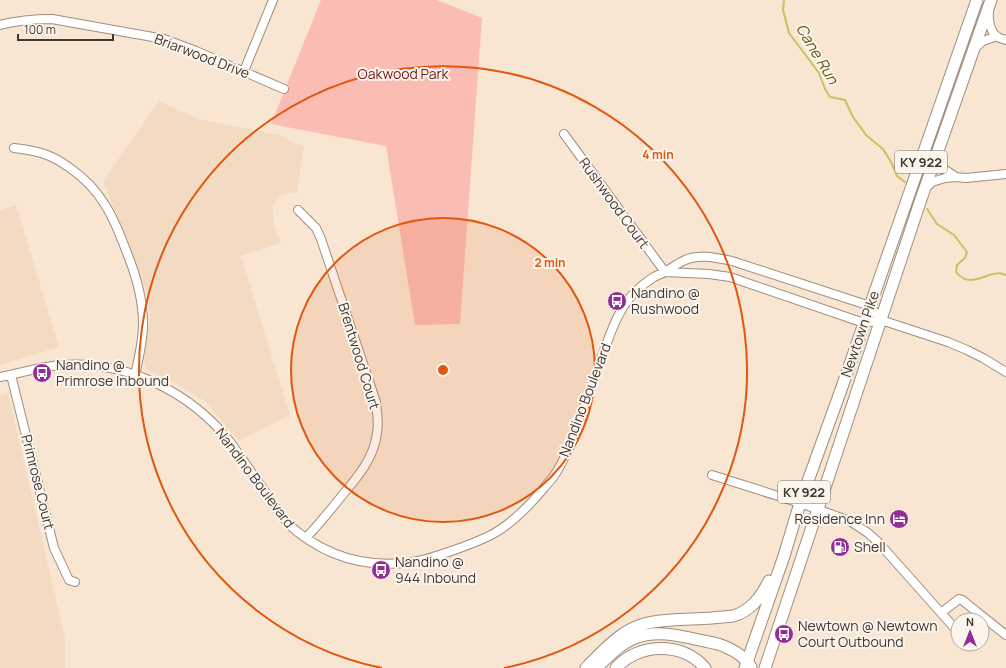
<svg xmlns="http://www.w3.org/2000/svg" width="1006" height="668" viewBox="0 0 1006 668" font-family="Manrope,sans-serif">
	<rect width="100%" height="100%" fill="#f8e6d3"/>
	<!-- built -->
	<path fill="#f3dbc3" d="M159,101l39,18 82,16 10,6 14,5 -7,46 -13,2 -6,4 -5,7v10l1,11 7,17 -40,13 49,159 -51,26 -34,-40 -30,-18 -29,-14 -2,-9 6,-47 -5,-25 -42,-107z
		M16,205l43,142 -59,18v-155z
		M8,393l57,245v30h-65v-273z"/>
	<!-- green -->
	<path fill="#fbbcb4" d="M321,0h116l45,18 -22,306 -45,1 -29,-179 -115,-22z"/>
	<g fill="none" stroke-linecap="round" stroke-linejoin="round">
		<!-- stream -->
		<path stroke="#c6c35c" stroke-width="2" d="M784,0l-1,10 6,23 30,40 6,16 5,8 15,3 8,17 13,18 17,14 8,13 6,14 8,6
			M927,209l10,15 17,11 13,17 -2,6 -8,7 -1,7c16,20 33,-5 50,3"/>
		<defs>
			<path id="minor" d="M989,12c-1,8 1,19 8,25 2,1 6,2 9,3
				M0,25c19,-5 32,-6 52,-6l112,20 32,12 88,38
				M975,48l8,-7 14,-5
				M244,71l29,-71
				M564,134l101,138
				M14,148c10,1 23,3 33,7 8,3 16,8 23,13 32,22 44,50 57,85 9,22 16,47 16,71 0,17 -4,34 -8,51
				M936,157l8,12 12,8
				M926,188l6,-6 13,-4 11,-1 10,1 40,-4
				M298,210l18,18 5,11 55,163c1,10 3,21 1,31 -3,26 -21,46 -37,65 -11,14 -22,27 -34,40
				M665,272l44,2 21,3 134,46 17,-3 67,22 19,8 16,8 23,14
				M11,375l43,173 15,32 6,2
				M0,377c20,-4 40,-10 60,-12 67,-5 131,27 171,78l56,80c36,33 77,46 125,39 14,-2 28,-7 42,-12 12,-4 25,-9 37,-15 21,-11 38,-29 53,-47 3,-4 7,-8 10,-12 12,-18 19,-39 26,-59 8,-20 15,-41 22,-61 8,-21 15,-44 30,-61 7,-7 14,-13 22,-18 3,-2 8,-3 11,-5 6,-4 12,-8 18,-11 15,-8 34,-3 49,0l138,45 11,14
				M712,475l88,28 50,18 18,12 10,9 80,90
				M941,613l18,-14 3,1 44,35"/>
			<path id="highway" d="M586,668c17,-17 32,-35 55,-43 10,-4 20,-4 31,-5 13,-1 26,-1 40,-2 7,-1 14,-1 21,-2 18,-5 28,-19 36,-35
				M596,668c12,-11 24,-24 39,-30 20,-8 43,-3 64,2 9,2 20,3 29,8 9,4 18,11 23,19
				M616,668c22,-25 66,-27 89,0
				M745,668l39,-112 16,-53 42,-116 28,-81 107,-306
				M765,668l155,-466 71,-202"/>
		</defs>
		<!-- minor casing -->
		<use href="#minor" stroke="#9f8e7d" stroke-width="10"/>
		<!-- highway casing -->
		<use href="#highway" stroke="#9f8e7d" stroke-width="13"/>
		<!-- minor -->
		<use href="#minor" stroke="#fff" stroke-width="8"/>
		<!-- highway -->
		<use href="#highway" stroke="#fff" stroke-width="11"/>
	</g>
	<!-- distance rings -->
	<circle cx="443" cy="370" r="152" fill="#e0570e" fill-opacity=".12"/>
	<g fill="none" stroke="#e0570e" stroke-width="2">
		<circle cx="443" cy="370" r="152"/>
		<path d="M382 668A304 304 0 1 1 504 668"/>
	</g>
	<!-- icons -->
	<defs>
		<symbol id="bus-disc" viewBox="-11 -11 22 22"><circle r="9.5" fill="#912f96" stroke="#fcf5ee"/><path d="M-5-6H5V4H4V6H2V4H-2V6H-4V4H-5ZM-3.5-4V0h7V-4ZM-3.5 1.2v1.5H-2V1.2ZM2 1.2v1.5H3.5V1.2Z" fill="#fff"/></symbol>
		<symbol id="hotel-disc" viewBox="-11 -11 22 22"><circle r="9.5" fill="#912f96" stroke="#fcf5ee"/><path d="M-6-4.5h1.5V1H6V5H4.5V3h-9V5H-6ZM-4 0a1.8 1.8 0 1 1 3.6 0ZM.5 0V-2.5h3Q6-2.5 6 0Z" fill="#fff"/></symbol>
		<symbol id="fuel-disc" viewBox="-11 -11 22 22"><circle r="9.5" fill="#912f96" stroke="#fcf5ee"/><path d="M-5.5-6h7V0h2V4h1.3V-2.5L3-4.5l.8-.8L6-3V5H2.5V1h-1V6h-7ZM-4.2-4.7v3.2H.2V-4.7Z" fill="#fff"/></symbol>
	</defs>
	<g fill-rule="evenodd">
		<use href="#bus-disc" x="606" y="290" width="22" height="22"/>
		<use href="#bus-disc" x="31" y="362" width="22" height="22"/>
		<use href="#hotel-disc" x="888" y="508" width="22" height="22"/>
		<use href="#fuel-disc" x="829" y="536" width="22" height="22"/>
		<use href="#bus-disc" x="370" y="559" width="22" height="22"/>
		<use href="#bus-disc" x="773" y="623" width="22" height="22"/>
	</g>
	<g text-anchor="middle" stroke-width="4" stroke-linejoin="round" paint-order="stroke">
		<!-- shield labels -->
		<g fill="#fcf5ee" stroke="#78716a" stroke-width="1">
			<rect x="895" y="151" width="52" height="22" rx="3"/>
			<rect x="778" y="481" width="52" height="22" rx="3"/>
		</g>
		<g font-size="13" font-weight="bold" fill="#3f3831">
			<text x="921" y="167">KY 922</text>
			<text x="804" y="497">KY 922</text>
		</g>
		<!-- street labels -->
		<g font-size="14" fill="#3f3831" stroke="#fcf5ee">
			<text transform="translate(202 56) rotate(21)" y="5">Briarwood Drive</text>
			<text transform="translate(614 203) rotate(54)" y="5">Rushwood Court</text>
			<text transform="translate(860 334) rotate(-71)" y="5">Newtown Pike</text>
			<text transform="translate(359 356) rotate(73)" y="5">Brentwood Court</text>
			<text transform="translate(585 400) rotate(-69)" y="5">Nandino Boulevard</text>
			<text transform="translate(255 478) rotate(53)" y="5">Nandino Boulevard</text>
			<text transform="translate(38 482) rotate(76)" y="5">Primrose Court</text>
		</g>
		<!-- park labels -->
		<g font-size="14" fill="#731816" stroke="#fcf5ee">
			<text x="403" y="79">Oakwood Park</text>
		</g>
		<!-- poi labels -->
		<g font-size="14" fill="#3f3831" stroke="#fcf5ee" text-anchor="start">
			<text x="631" y="298">Nandino @<tspan x="631" dy="16">Rushwood</tspan></text>
			<text x="56" y="370">Nandino @<tspan x="56" dy="16">Primrose Inbound</tspan></text>
			<text x="885" y="524" text-anchor="end">Residence Inn</text>
			<text x="854" y="552">Shell</text>
			<text x="395" y="567">Nandino @<tspan x="395" dy="16">944 Inbound</tspan></text>
			<text x="798" y="631">Newtown @ Newtown<tspan x="798" dy="16">Court Outbound</tspan></text>
		</g>
		<!-- water labels -->
		<g font-size="15" font-style="italic" fill="#5c5908" stroke="#fcf5ee">
			<text transform="translate(817 54) rotate(59)" y="5">Cane Run</text>
		</g>
	</g>
	<circle cx="443" cy="370" r="6" fill="#e0570e" stroke="#fcf5ee" stroke-width="2"/>
	<g font-size="12" text-anchor="middle" font-weight="bold" fill="#e0570e" stroke="#fcf5ee" stroke-width="4" stroke-linejoin="round" paint-order="stroke">
		<text x="658" y="159">4 min</text>
		<text x="550" y="267">2 min</text>
	</g>
	<!-- north arrow -->
	<g transform="translate(970 632)"><circle r="19" fill="#fcf5ee" stroke="#b0a9a2"/>
	<path d="M0-3L7 15L0 10L-7 15Z" fill="#912f96"/>
	<text y="-6" font-size="11" font-weight="bold" text-anchor="middle" fill="#3f3831">N</text>
	</g>
	<!-- scale -->
	<path d="M18 34v6h95v-6" fill="none" stroke="#3f3831" stroke-width="2"/>
	<text x="24" y="34" font-size="12" fill="#3f3831" stroke="#fcf5ee" stroke-width="3" paint-order="stroke">100 m</text>
</svg>
